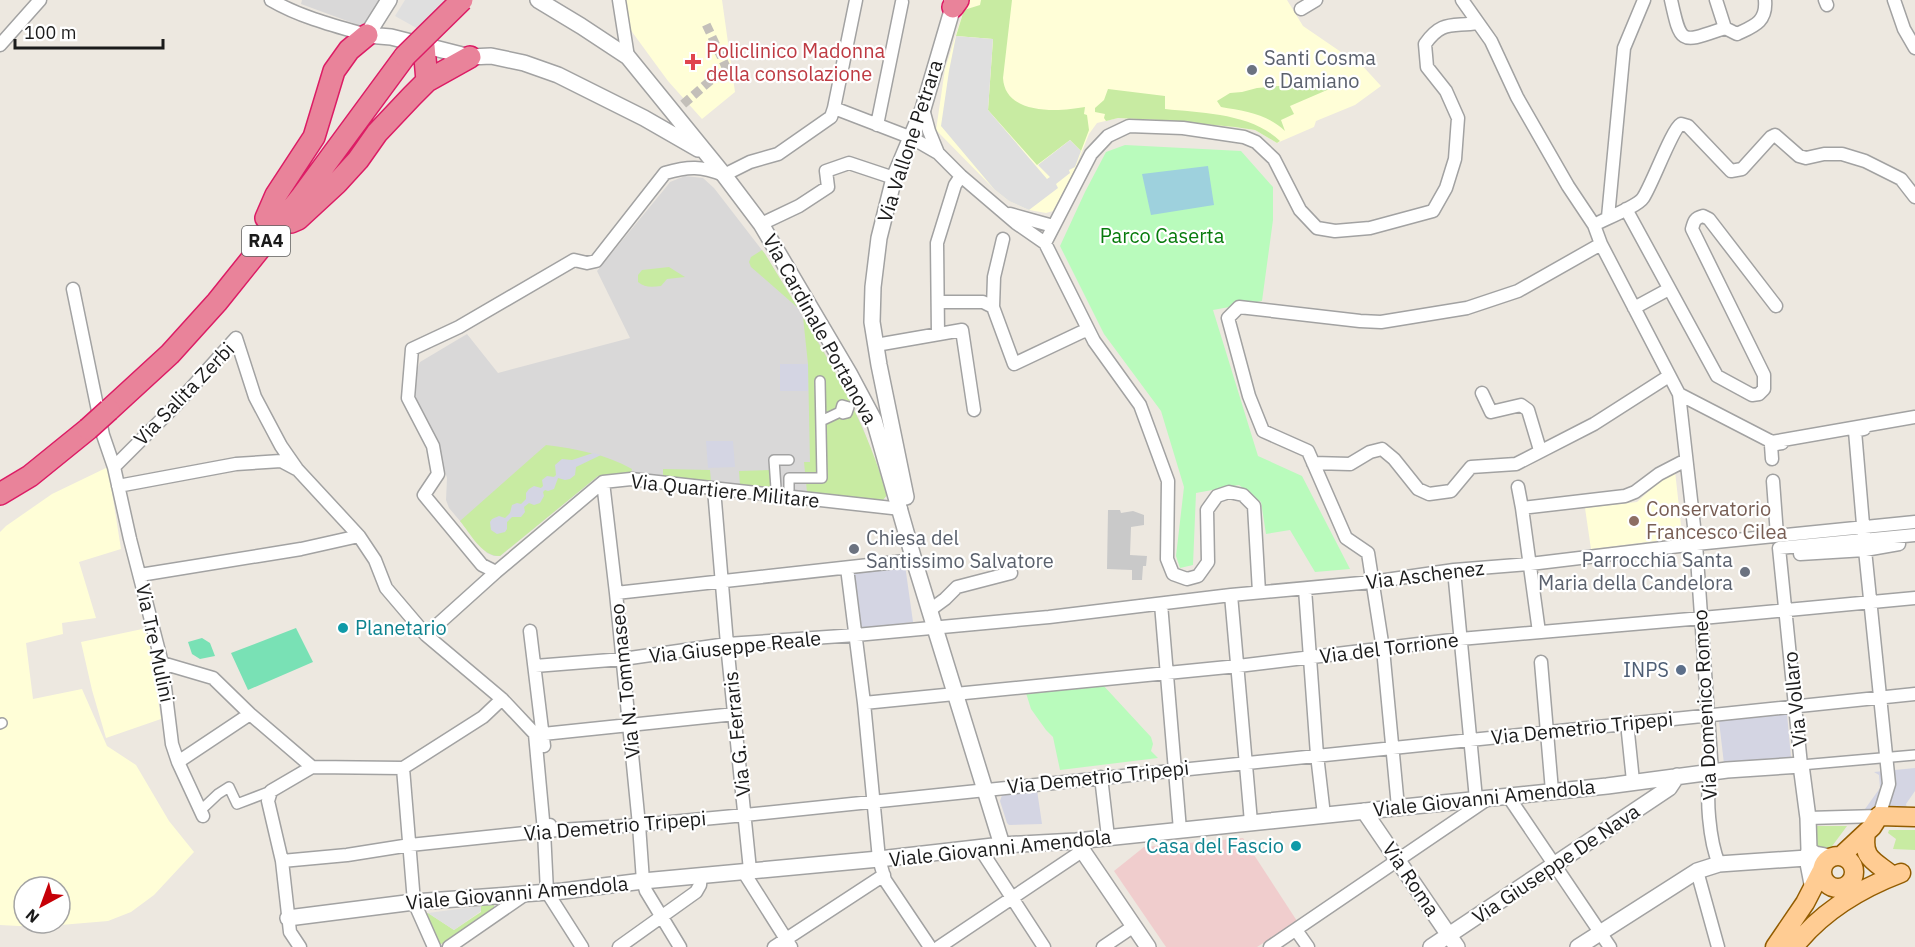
<svg xmlns="http://www.w3.org/2000/svg" width="1915" height="947" viewBox="0 0 1915 947" font-family="'IBM Plex Sans',sans-serif">
	<rect width="100%" height="100%" fill="#ede8e0"/>
	<!-- residential -->
	<path fill="#d9d8d8" d="M302,0h78l-16,25 -3,1 -60,-22z
		M685,176l18,2 11,10 51,66 57,94 24,45 17,35 24,67 -4,5h-8l-223,-25 -54,1 -98,80h-6l-7,-3 -38,-45 -3,-8 1,-22 -7,-24 -29,-57 3,-20 6,-15 47,-28 31,39 132,-35 -33,-67 70,-85 3,-4z"/>
	<!-- commercial -->
	<path fill="#f0cdcd" d="M1243,838l54,83 -40,26h-91l-52,-76 30,-24z"/>
	<!-- education -->
	<path fill="#fffed7" fill-rule="evenodd" d="M624,0h98l13,92 -33,27 -34,-38 -41,-56z
		M967,0h320l16,26 38,26 18,10 22,24 -26,19 -39,16 -2,6 -37,16 -22,-13 -20,-3 -74,-7 -43,-2 -21,5 -8,11 -14,35 -22,42 -7,2 -17,-3 -20,-9 -15,-12 -58,-59 9,-61z
		M108,467l13,82 -42,13 17,56 -34,5 1,11 -37,9 7,56 49,-10 25,57 29,19 33,56 25,31 -40,43 -23,17 -23,9 -71,6 -37,-2v-393l6,-6 46,-32zM24,887h36v36h-36z
		M1675,471l7,63 -2,4 -89,11 -6,-41 52,-6 25,-23z
		M147,628l14,91 -55,19 -14,-48 -11,-48z"/>
	<!-- religious -->
	<path fill="#c9c9c9" d="M1108,510h12l1,3 12,-2 11,4v10l-13,2 -1,28 17,1 -1,10h-3l-1,14h-10v-10l-25,-1z"/>
	<!-- grass -->
	<path fill="#c8eba2" d="M981,0h31l-9,78c2,37 55,34 82,29l-1,7 3,1 2,15 -8,21 -11,-11 -33,25 -49,-55 5,-71 -37,-3 8,-26 16,-5z
		M1324,82l6,1 4,4 -44,19 4,8 -13,6 4,11c-18,-17 -40,-20 -64,-24l-4,-6 13,-8 12,-1 15,-4z
		M1108,89l57,7v13c37,4 86,4 115,32l-3,2 -22,-13 -20,-3 -74,-7 -43,-2 -12,3 -2,-3 1,-4 -10,-2v-4l9,-8z
		M762,250l3,4 33,54 -47,-41 -2,-5 2,-5z
		M669,267l16,10 -18,2 -6,7c-9,1 -16,2 -23,-4v-7l4,-5z
		M803,317c34,56 66,115 84,178l-4,5 -76,-8 -3,-30h6l-2,-98z
		M546,445c31,4 59,9 86,24l-2,7h-32l-98,80c-18,1 -30,-23 -40,-35z
		M663,469l47,1 1,12 -48,-6z
		M772,470l1,18 -33,-3 -1,-14z
		M1815,826h32l-17,23h-15z
		M1889,830h26v20l-22,-1 3,-10 -8,-6z
		M494,905v3l-54,37 -18,-31 6,-1 26,17 27,-18v-6z"/>
	<!-- park -->
	<path fill="#b9fbbc" d="M1125,145l116,6 32,36v33l-11,81 -49,9 45,146 44,20 48,93 -35,3 -25,-42 -24,4 -5,-32 -22,-17 -43,8 -3,72 -13,3 -4,-12 8,-69 -23,-76 -57,-77 -44,-88 25,-54 21,-40z
		M1102,684l49,53 2,7 -2,7 7,7 -98,12 -7,-33 -7,-7 -15,-21 -5,-16z"/>
	<!-- pitch -->
	<path fill="#79e1b5" d="M296,628l17,34 -65,28 -17,-37z
		M202,638l8,5 5,13 -15,3 -8,-5 -4,-12z"/>
	<!-- parking -->
	<path fill="#dfdfdf" d="M405,0h60l-29,39 -41,-23z
		M956,36l37,3 -5,71 59,69 3,-2 -12,-12 32,-25 11,11 -6,16 -6,3 1,3 -14,11 2,4 -29,22 -20,-9 -15,-12 -53,-63 8,-55z
		M481,906v5l-27,19 -26,-17z"/>
	<!-- plaza -->
	<path fill="#d4d5e3" d="M780,364h28v27h-28z
		M706,441h27l2,26 -27,1z
		M593,453l8,2 -25,12 -1,8 -5,4 -5,1 -7,-2 -4,11 -6,2 -3,-1 -2,2 1,4 -4,7 -6,2 -5,-2 -5,4 1,5 -4,5h-9l-5,5v7l-2,3 -8,2 -6,-4 -1,-8 2,-3 7,-3 6,2 5,-5 2,-8 5,-2 4,1 5,-5v-6l3,-4 5,-3 7,2 2,-2 -1,-6 5,-4 7,1 2,-2 -1,-10 7,-6 10,1z
		M905,565l8,57 -54,7 -8,-56z
		M1787,714l4,43 -67,7 -5,-43z
		M1915,768v23l-9,13 1,4 -7,2 -35,-1 15,-21 -1,-13 -5,-3z
		M1037,790l5,34 -33,1 -2,-2 -7,-22 2,-6z"/>
	<!-- water -->
	<path fill="#9ed1dd" d="M1208,166l6,39 -63,10 -9,-41z"/>
	<g fill="none" stroke-linecap="round" stroke-linejoin="round">
		<!-- pedestrian-tunnel -->
		<path stroke="#c3bfb9" stroke-width="9" stroke-dasharray="9 4.5" stroke-linecap="butt" d="M673,113l53,-46 -20,-43"/>
		<defs>
			<path id="pedestrian" d="M821,421l19,-9 3,2 4,-1 2,-6 -7,-2 -2,7
				M776,488l-2,-28h15
				M789,490v-12h33l-2,-97
				M0,724l2,-1
				M1801,765l114,-10
				M201,810l17,-16 11,-7 8,17 34,-13"/>
			<path id="minor" d="M271,0c29,17 64,26 96,35
				M619,0l9,57
				M1462,0l29,41 26,56 51,89 26,39 7,19 78,150 17,150 16,228c-8,21 -2,71 7,92
				M1671,0c10,46 10,43 54,28
				M1716,0l9,28 12,6c17,-8 30,-12 28,-34
				M1825,0l2,5
				M1894,0l10,29 11,19
				M1301,9l15,-9
				M0,45l40,-45
				M834,108l22,-108
				M923,109l6,22 9,22
				M877,125l25,-123
				M1626,209l91,167 35,19 7,-1 5,-5v-14l-72,-146c2,-8 3,-11 11,-13l6,3 67,87
				M1010,214l43,12
				M1608,217l16,-169 20,-48
				M761,224l38,-18 29,-19 -2,-16 23,-8 45,15
				M1594,225c11,-6 44,-19 49,-27 9,-13 29,-69 38,-74l7,2 43,45 11,-2 29,-32 4,-2 24,21 7,2 18,-4h18l23,7 36,18 14,18
				M1045,243l46,-89 17,-18 21,-10 54,2 61,9 12,5 18,17 26,51 17,18 18,3 35,-3 63,-17 13,-23 9,-29 3,-41 -12,-27 -19,-24 -2,-23c17,-24 27,-17 52,-21
				M73,289l30,146 11,32 16,72 32,124 10,81 6,18 25,54
				M938,302h45l10,5 21,57 74,-35
				M993,307l1,-30 9,-38
				M1634,308l35,-19
				M938,334l-1,-91 18,-58 6,-9
				M876,345l86,-15 12,80
				M1482,393l9,19 30,-7 7,5 12,40
				M1679,394l93,48 143,-25
				M1772,459l-1,-14 11,-2
				M1313,463l37,1 20,-12 12,-3 12,10 24,30 11,5 22,-3 20,-24 45,-3 78,-40 75,-48
				M114,467l62,-62 60,-67 19,59 26,49 16,23 62,67 16,24 11,28 40,47 76,64 33,35 9,97
				M1773,481l4,54
				M603,482l13,111 23,232 4,56 3,10 34,56
				M118,486l118,-22 45,-3 15,8
				M1518,487l4,21 17,124
				M714,489l13,155 23,226
				M1522,508l103,-12 10,-4 24,-18 27,-14
				M1864,536l-9,-105 9,-2
				M1800,554l65,-4 34,-6
				M847,568l17,135 15,156 6,21 45,67
				M1454,570l22,229
				M496,572l-14,-7 -58,-70 14,-21 -5,-28 -25,-48 4,-49 47,-22 115,-67 13,3 9,-2 69,-88c24,-7 36,-7 59,2l26,-13 28,-8 53,-37 3,-9 78,30 26,15 23,23 55,47 29,20 49,98 46,64 28,76 -1,78 6,15 14,5 11,-3 10,-14 -1,-52 10,-14 12,-4 14,3 11,11 5,86
				M140,575l161,-26 58,-13
				M1305,589l12,166 7,60
				M616,593l298,-33
				M1231,595l20,227
				M1161,604l19,226
				M930,610l15,-11 12,-12 54,-14
				M530,631l14,115
				M426,635l70,-63 107,-90 28,-3 270,30
				M1541,662l11,129
				M162,663l51,15 37,36 62,53
				M535,666l88,-7 104,-15 129,-9 193,-18 182,-22 141,-13 82,-12 76,-6 166,-20 219,-22
				M864,703l374,-37 222,-27 242,-21 213,-20
				M1627,723l6,58
				M543,734l192,-20
				M178,762l72,-48
				M1801,765l-22,-217 136,-13
				M403,768l11,134 20,45
				M1101,777l7,60
				M1508,796l102,151
				M1398,807l-15,-158 -15,-96 -22,-15 -38,-87 -45,-20 -14,-35 -21,-78 11,-11 121,14 21,1 86,-14 51,-17 83,-47
				M1808,818l71,-2 10,-32 -24,-234
				M550,825l-6,6 3,61 35,55
				M979,847l65,100
				M282,861l65,-6 63,-10 134,-14 95,-6 106,-10 1170,-121
				M743,871l48,76
				M1697,871l21,76
				M1296,930l12,17
				M300,947l-10,-15 -8,-71 -14,-60 3,-10 41,-24 91,1 80,-51 19,-18
				M449,947l78,-54
				M619,947l77,-55 4,-7 1,-10
				M774,947l110,-72
				M939,947l143,-96
				M1103,947l31,-21
				M1270,947l219,-149"/>
			<path id="tertiary" d="M389,0l-22,35 24,2 79,20 21,-1 33,7 34,12 86,43 54,31
				M538,0l43,26 47,31 96,118 37,49 88,149 25,47 40,140 88,285
				M906,497l-27,-132 -7,-43 1,-35 6,-49 15,-60 29,-69 30,-102 -1,-7
				M1364,811l93,136
				M1076,841l72,106
				M1809,850l6,4 16,3
				M288,918l126,-16 149,-11 80,-10 236,-22 123,-14 74,-4 531,-55 120,-16 74,-5 7,53 1,32 -2,8 6,31
				M1431,947l238,-159 8,-12
				M1578,947l119,-76 22,-7 88,-6 6,6"/>
			<path id="primary" d="M1866,833c-4,24 6,27 23,40
				M1822 872a16 16 0 1 1 32 0a16 16 0 1 1-32 0Z
				M1841,856l31,-29 7,-11 36,1
				M1775,947l30,-44 16,-31
				M1794,947c28,-36 65,-58 107,-74"/>
			<path id="motorway" d="M953,7l5,-7
				M424,46l3,35
				M266,218l10,-23 38,-58 20,-66 15,-21 18,-15
				M291,222l7,-3 39,-36 21,-23 19,-27 35,-37 15,-15 43,-24
				M109,410l61,-56 47,-52 85,-106 103,-140
				M0,494l30,-18 58,-47"/>
		</defs>
		<!-- pedestrian casing -->
		<use href="#pedestrian" stroke="#a2a2a2" stroke-width="12"/>
		<!-- minor casing -->
		<use href="#minor" stroke="#a2a2a2" stroke-width="15"/>
		<!-- tertiary casing -->
		<use href="#tertiary" stroke="#a2a2a2" stroke-width="18"/>
		<!-- primary casing -->
		<use href="#primary" stroke="#925c00" stroke-width="21"/>
		<!-- motorway casing -->
		<use href="#motorway" stroke="#dc1c65" stroke-width="24"/>
		<!-- pedestrian -->
		<use href="#pedestrian" stroke="#fff" stroke-width="9"/>
		<!-- minor -->
		<use href="#minor" stroke="#fff" stroke-width="12"/>
		<!-- tertiary -->
		<use href="#tertiary" stroke="#fff" stroke-width="15"/>
		<!-- primary -->
		<use href="#primary" stroke="#ffcc93" stroke-width="18"/>
		<!-- motorway -->
		<use href="#motorway" stroke="#e9839a" stroke-width="21"/>
		<defs>
			<path id="motorway-bridge" d="M405,56l57,-56
				M88,429l21,-19"/>
		</defs>
		<!-- motorway-bridge casing -->
		<use href="#motorway-bridge" stroke="#dc1c65" stroke-width="24" stroke-linecap="butt"/>
		<!-- motorway-bridge -->
		<use href="#motorway-bridge" stroke="#e9839a" stroke-width="21"/>
	</g>
	<!-- markers -->
	<path fill="#e0444e" stroke="#fff" stroke-width="2" d="M690 53h6v6h6v6h-6v6h-6v-6h-6v-6h6z"/>
	<g fill="#6b7280" stroke="#fff" stroke-width="2">
		<circle cx="1252" cy="70" r="6"/>
		<circle cx="854" cy="549" r="6"/>
		<circle cx="1745" cy="572" r="6"/>
	</g>
	<circle fill="#8d6e63" stroke="#fff" stroke-width="2" cx="1634" cy="521" r="6"/>
	<g fill="#0f9aa8" stroke="#fff" stroke-width="2">
		<circle cx="343" cy="628" r="6"/>
		<circle cx="1296" cy="846" r="6"/>
	</g>
	<circle fill="#5c6f8a" stroke="#fff" stroke-width="2" cx="1681" cy="670" r="6"/>
	<g text-anchor="middle" stroke-width="4.5" stroke-linejoin="round" paint-order="stroke">
		<!-- shield labels -->
		<rect fill="#fff" stroke="#5f5f5f" stroke-width="1.5" x="242" y="226" width="48" height="30" rx="4.5"/>
		<g font-size="18" font-weight="bold" fill="#1b1b1b">
			<text x="266" y="247">RA4</text>
		</g>
		<!-- health labels -->
		<g font-size="20" fill="#be3a42" stroke="#fff" text-anchor="start">
			<text x="706" y="58">Policlinico Madonna<tspan x="706" dy="23">della consolazione</tspan></text>
		</g>
		<!-- worship labels -->
		<g font-size="20" fill="#5b616d" stroke="#fff" text-anchor="start">
			<text x="1264" y="65">Santi Cosma<tspan x="1264" dy="23">e Damiano</tspan></text>
			<text x="866" y="545">Chiesa del<tspan x="866" dy="23">Santissimo Salvatore</tspan></text>
			<text x="1733" y="567" text-anchor="end">Parrocchia Santa<tspan x="1733" dy="23">Maria della Candelora</tspan></text>
		</g>
		<!-- street labels -->
		<g font-size="20" fill="#1b1b1b" stroke="#fff">
			<text transform="translate(910 141) rotate(-72)" y="7">Via Vallone Petrara</text>
			<text transform="translate(820 329) rotate(61)" y="7">Via Cardinale Portanova</text>
			<text transform="translate(184 394) rotate(-46)" y="7">Via Salita Zerbi</text>
			<text transform="translate(725 491) rotate(6)" y="7">Via Quartiere Militare</text>
			<text transform="translate(1425 575) rotate(-7)" y="7">Via Aschenez</text>
			<text transform="translate(155 643) rotate(78)" y="7">Via Tre Mulini</text>
			<text transform="translate(735 647) rotate(-6)" y="7">Via Giuseppe Reale</text>
			<text transform="translate(1389 648) rotate(-7)" y="7">Via del Torrione</text>
			<text transform="translate(625 681) rotate(-96)" y="7">Via N. Tommaseo</text>
			<text transform="translate(1795 699) rotate(-96)" y="7">Via Vollaro</text>
			<text transform="translate(1705 705) rotate(-93)" y="7">Via Domenico Romeo</text>
			<text transform="translate(1582 728) rotate(-6)" y="7">Via Demetrio Tripepi</text>
			<text transform="translate(737 734) rotate(-96)" y="7">Via G. Ferraris</text>
			<text transform="translate(1098 777) rotate(-6)" y="7">Via Demetrio Tripepi</text>
			<text transform="translate(1484 798) rotate(-6)" y="7">Viale Giovanni Amendola</text>
			<text transform="translate(615 826) rotate(-5)" y="7">Via Demetrio Tripepi</text>
			<text transform="translate(1000 848) rotate(-6)" y="7">Viale Giovanni Amendola</text>
			<text transform="translate(1556 864) rotate(-34)" y="7">Via Giuseppe De Nava</text>
			<text transform="translate(1411 879) rotate(56)" y="7">Via Roma</text>
			<text transform="translate(517 893) rotate(-5)" y="7">Viale Giovanni Amendola</text>
		</g>
		<!-- park labels -->
		<g font-size="20" fill="#077b0c" stroke="#fff">
			<text x="1162" y="243">Parco Caserta</text>
		</g>
		<!-- education labels -->
		<g font-size="20" fill="#785e54" stroke="#fff" text-anchor="start">
			<text x="1646" y="516">Conservatorio<tspan x="1646" dy="23">Francesco Cilea</tspan></text>
		</g>
		<!-- culture labels -->
		<g font-size="20" fill="#0d838f" stroke="#fff" text-anchor="start">
			<text x="355" y="635">Planetario</text>
			<text x="1284" y="853" text-anchor="end">Casa del Fascio</text>
		</g>
		<!-- service labels -->
		<g font-size="20" fill="#4e5e75" stroke="#fff" text-anchor="end">
			<text x="1669" y="677">INPS</text>
		</g>
	</g>
	<!-- north arrow -->
	<g transform="translate(42 905) rotate(221)"><circle r="28" fill="#ffffff" stroke="#a4a4a4" stroke-width="1.5"/>
	<path d="M0-4.5L10 22L0 15L-10 22Z" fill="#c60007"/>
	<text y="-9" font-size="16" font-weight="bold" text-anchor="middle" fill="#1b1b1b">N</text>
	</g>
	<!-- scale -->
	<path d="M15 39v9h148v-9" fill="none" stroke="#1b1b1b" stroke-width="3"/>
	<text x="24" y="39" font-size="18" fill="#1b1b1b" stroke="#ffffff" stroke-width="4.5" paint-order="stroke">100 m</text>
</svg>
